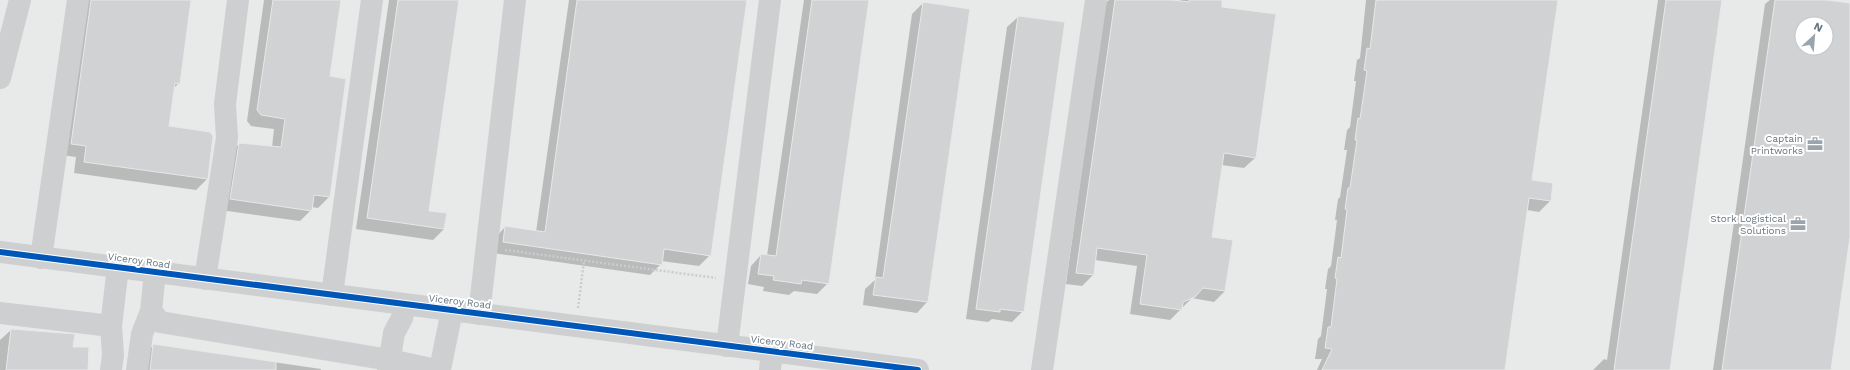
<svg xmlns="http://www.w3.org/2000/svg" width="1850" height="370" viewBox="0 0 1850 370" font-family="'Work Sans',sans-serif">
	<rect width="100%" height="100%" fill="#f9f9f9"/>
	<!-- built -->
	<path fill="#e8e9e9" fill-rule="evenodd" d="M0,0h1850v370h-1850zM1802,24h24v24h-24z"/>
	<!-- shadow -->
	<path fill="#0003" fill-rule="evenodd" d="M83,0h107l-11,83 -6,6 -5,38 44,10 -5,42 -11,11 -122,-17 2,-16 -15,-2z
		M264,0h76l-11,77v120l-11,11 -7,-1v3l-11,11 -80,-11 9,-56 10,-10 33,3 2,-18 -23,-3 -4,-5z
		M389,0h69l-30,212 16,17 -11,11 -77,-11z
		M569,0h177l-36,255 -11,11 -38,-5v3l-11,11 -157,-22 2,-15 10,-11 31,5z
		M804,0h64l-40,283 -11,11 -23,-3 -5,4 -26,-4 1,-4 -16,-3 3,-18 10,-11 6,1z
		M1109,0h57l14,2v-2h41l-1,7 35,151 -11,10 -23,-3 -10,73 14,53 -11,11 -22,-4 -22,22 -40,-6 7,-48 -42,-6 -2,15 -11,11 -16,-2 39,-281z
		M1366,0h191l-26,181 19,20 -11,11 -12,-2 -23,160h-187l5,-11h-7l3,-20 3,-3 6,-47h-2l3,-20 3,-3 6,-46h-2l3,-21 2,-2 7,-47h-3l3,-20 3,-3 6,-46h-2l3,-21 3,-2z
		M1658,0h63l-52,370h-76l11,-11 3,1z
		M1770,0h50l30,4v226l-20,140h-117l52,-366zM1802,24h24v24h-24z
		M923,3l4,299 -10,11 -54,-8 2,-16 10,-9 37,-266z
		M1018,17l5,294 -11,11 -20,-3 -4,3 -22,-3 41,-292z
		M11,330l60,18 16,22h-87v-30z
		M154,345l167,24v1h-180l2,-15z"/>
	<!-- building -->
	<path fill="#d0d2d3" stroke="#e8e8e8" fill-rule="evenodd" d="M91,0h100l-11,84 -5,-1 -6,43 41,6 3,4 -5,43 -124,-17 2,-16 -15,-2z
		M273,0h68l-11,76 16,3 -16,118 -16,-2 -2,16 -82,-12 9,-56 42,4 4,-28 -24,-4 -4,-5z
		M398,0h61l-30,211 18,2 -3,16 -77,-11z
		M577,0h170l-36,256 -47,-7 -2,16 -159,-23 2,-16 40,6z
		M812,0h57l-40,284 -27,-4 -1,4 -28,-4 1,-4 -16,-2 3,-20 15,2z
		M1115,0h58l16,2v-2h33v7l54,7 -20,144 -32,-5 -12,84 21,3 -8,51 -22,-3 -8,9 -12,5 -1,8 -42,-6 7,-49 -50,-7 -3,27 -18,-2z
		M1376,0h182l-26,180 21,3 -2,18 -22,-3 -24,172h-183l10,-21 -7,-1 3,-21h3l6,-48 -2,-1 3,-21 3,1 6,-48 -2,-1 3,-21h2l7,-48h-2l3,-22 2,1 7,-48 -3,-1 3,-22 3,1z
		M1666,0h56l-52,370h-56z
		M1775,0h51l24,3v234l-19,133h-109zM1802,24h24v24h-24z
		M923,2l47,7 -42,293 -55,-7 3,-18 7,1z
		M1018,16l47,6 -41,290 -24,-3v3l-24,-3z
		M11,329l64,5 -2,13h16l-1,23h-82z
		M153,344l123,18v8h-126z"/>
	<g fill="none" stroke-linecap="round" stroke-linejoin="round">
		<!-- path -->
		<path stroke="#cbcccd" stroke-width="2.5" stroke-dasharray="2 2" stroke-linecap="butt" d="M505,250l211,28
			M578,308l6,-47"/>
		<!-- minor -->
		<path stroke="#cecfd0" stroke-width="22" d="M0,78l20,-78
			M0,252l918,118
			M41,258l37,-258
			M155,272l-4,39 9,11 230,38 46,10
			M205,279l22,-141 -2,-34 13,-104
			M332,295l40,-295
			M0,313l111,13
			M479,314l36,-314
			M727,346l43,-346
			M111,370l2,-15 -2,-29 7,-59
			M137,370l5,-36 9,-23
			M388,370l6,-37 8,-15 3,-14
			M440,370l12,-60
			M770,370l2,-19
			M1042,370l54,-370"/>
		<defs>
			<path id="cycleway" d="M0,252l918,118"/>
		</defs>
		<!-- cycleway casing -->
		<use href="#cycleway" stroke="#fff" stroke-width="8"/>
		<!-- cycleway -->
		<use href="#cycleway" stroke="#0057b8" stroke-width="6"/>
	</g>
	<!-- icons -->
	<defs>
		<symbol id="office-bare" viewBox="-9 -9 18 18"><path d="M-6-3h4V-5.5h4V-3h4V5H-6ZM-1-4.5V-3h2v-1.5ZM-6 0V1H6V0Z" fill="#99a4ac" stroke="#fff" stroke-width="2.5" paint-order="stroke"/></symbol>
	</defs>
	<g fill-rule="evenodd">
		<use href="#office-bare" x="1804" y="133" width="22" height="22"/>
		<use href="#office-bare" x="1787" y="213" width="22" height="22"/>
	</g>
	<g text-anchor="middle" stroke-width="4" stroke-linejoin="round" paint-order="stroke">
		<!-- poi labels -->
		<g font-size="10" fill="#657683" stroke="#fff" text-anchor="end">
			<text x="1803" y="142">Captain<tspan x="1803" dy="12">Printworks</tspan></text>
			<text x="1786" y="222">Stork Logistical<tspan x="1786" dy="12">Solutions</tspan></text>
		</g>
		<!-- street labels -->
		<g font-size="10" fill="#657683" stroke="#fff">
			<text transform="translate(139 260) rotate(8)" y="4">Viceroy Road</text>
			<text transform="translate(460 301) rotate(7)" y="4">Viceroy Road</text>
			<text transform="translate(782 342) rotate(7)" y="4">Viceroy Road</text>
		</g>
	</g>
	<!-- north arrow -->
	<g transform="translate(1814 36) rotate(26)"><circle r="19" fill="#ffffff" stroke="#c1c8cd"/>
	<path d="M0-3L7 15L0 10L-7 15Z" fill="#99a4ac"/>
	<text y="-6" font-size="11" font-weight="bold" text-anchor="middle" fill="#657683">N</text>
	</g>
</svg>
